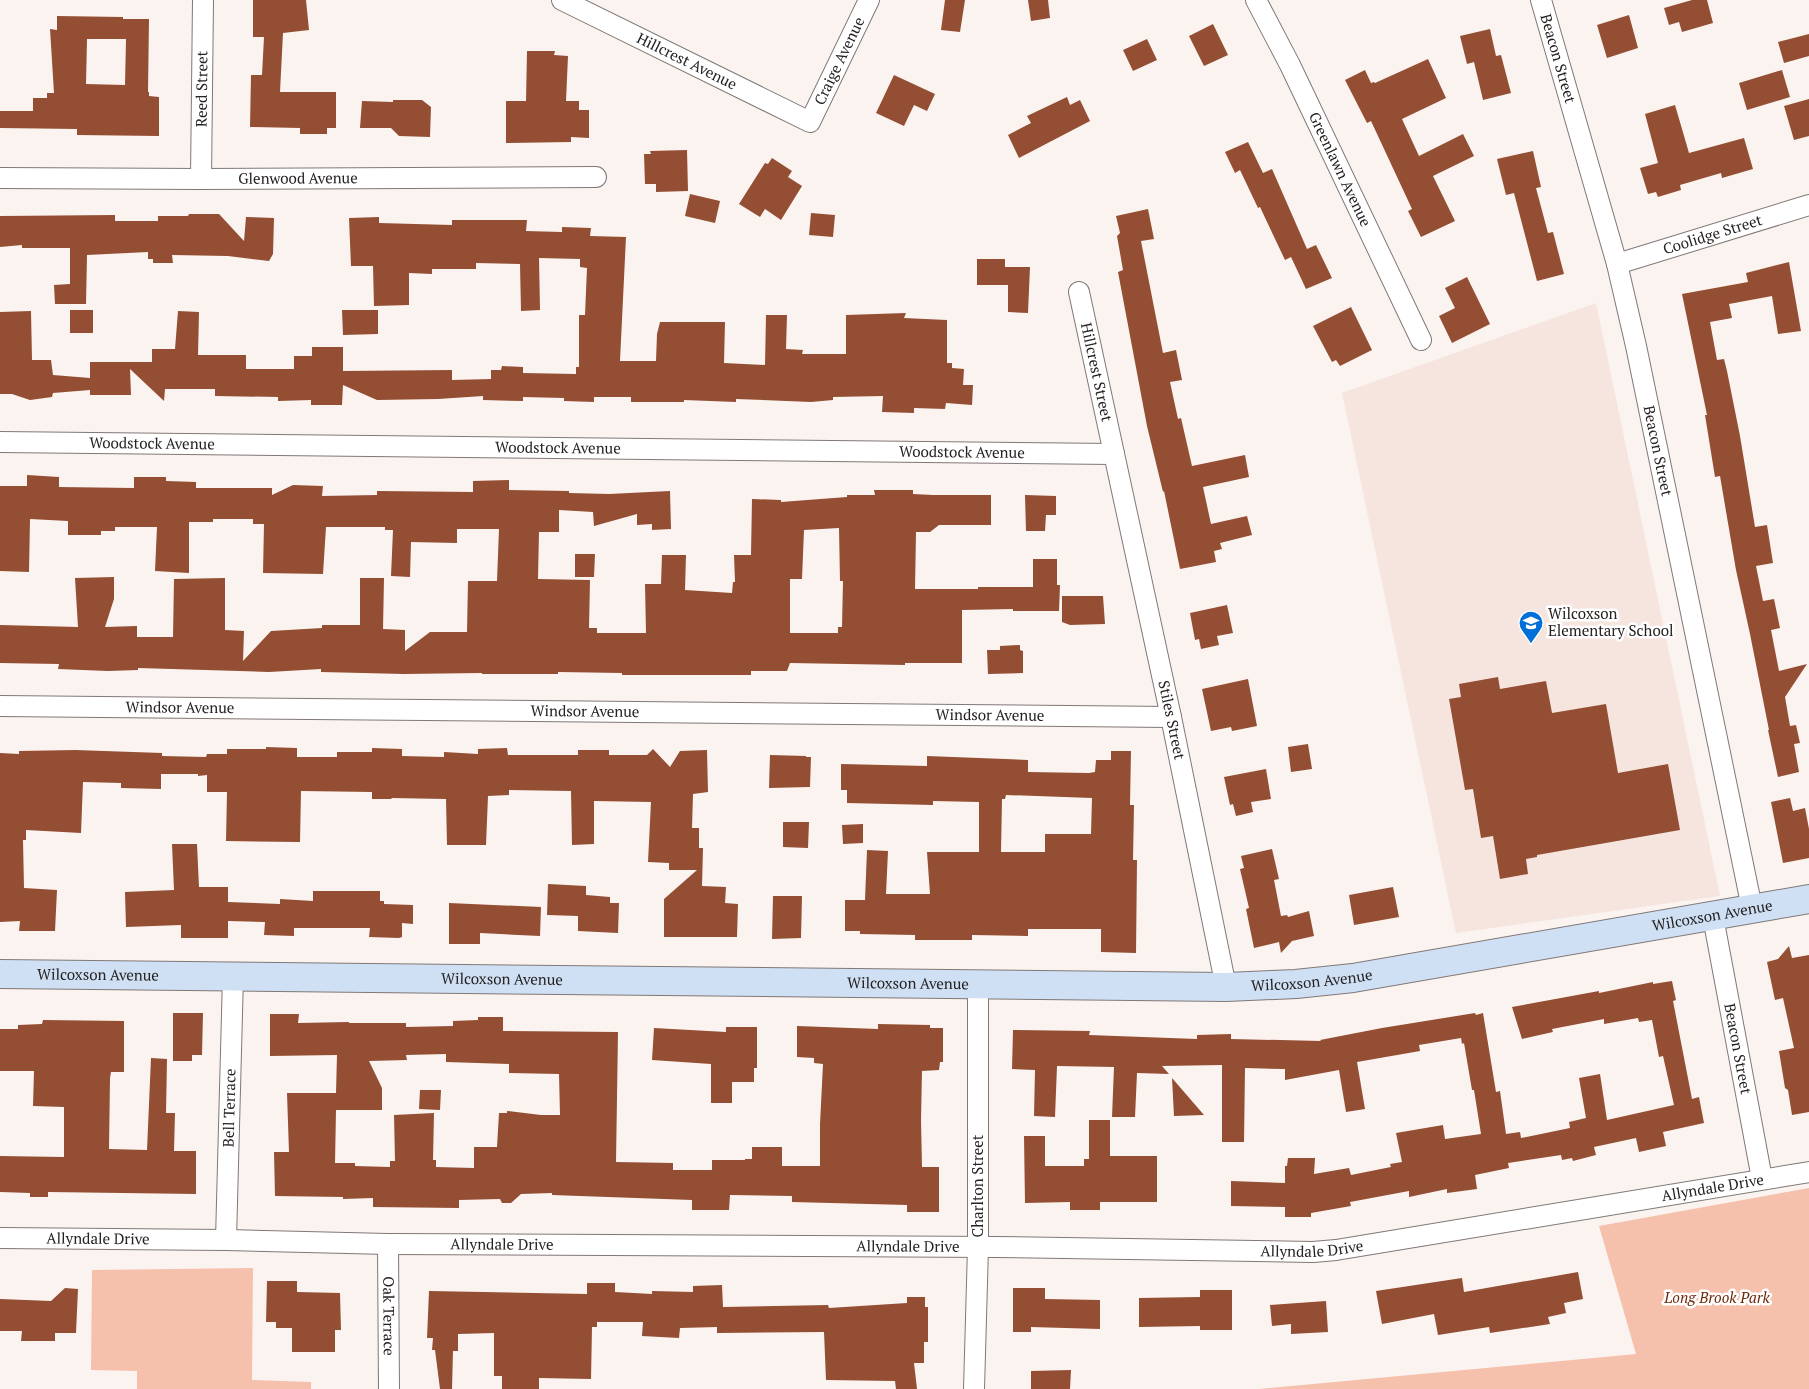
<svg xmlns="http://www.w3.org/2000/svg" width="1809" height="1389" viewBox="0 0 1809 1389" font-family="'PT Serif',serif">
	<rect width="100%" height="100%" fill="#fbf3ef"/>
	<!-- built -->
	<path fill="#f6e5df" d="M1596,303l124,593 -264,37 -114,-540z"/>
	<!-- green -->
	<path fill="#f5c1ad" d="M1809,1188v201h-550l377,-35 -37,-128z
		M253,1268l-1,112 59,2v7h-174v-18l-46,-1 1,-100z"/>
	<!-- building -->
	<path fill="#944e33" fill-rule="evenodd" d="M253,0h53l3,30 -26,3 -3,59h56v36h-9v6h-27v-6l-50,-1 1,-52h11l2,-38h-11z
		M945,0h20l-5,32 -19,-2z
		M1028,0h20l2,18 -19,3z
		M1692,0h15l6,23 -31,9 -3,-10 -10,3 -5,-17z
		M1629,15l9,33 -31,10 -10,-33z
		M57,16l66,1v2h26l-1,73h1v4l10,1v39l-82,-1v-6l-77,-1v-17h33v-13h14v-5h7l-4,-64 7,1zM87,39h39l-1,46 -39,-1z
		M1213,24l15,31 -24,11 -15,-30z
		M1490,29l6,27 5,-1 10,38 -28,7 -9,-38 -7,2 -7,-28z
		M1809,34v22l-25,7 -6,-21z
		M1147,39l10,21 -24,11 -10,-21z
		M527,51h28l-1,4 14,1 -2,45h13v9h10v28l-18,-1v5l-65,1v-42h20z
		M1428,59l18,39 -44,21 17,37 44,-22 11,22 -41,20 22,45 -34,16 -13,-26 4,-2 -41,-88 -4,2 -22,-43 20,-10 6,13 3,-1 1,1z
		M1782,70l8,27 -43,13 -8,-27z
		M894,75l41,19 -8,17 -13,-6 -10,21 -28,-13z
		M1067,97l3,8 10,-5 10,21 -71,37 -11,-23 23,-12 -4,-7z
		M1809,99v37l-15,4 -10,-34z
		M393,100h29l9,7 -1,30 -31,-1 -8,-8h-31l2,-27 31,1z
		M1675,105l14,48 55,-15 9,31 -31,9 -1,-5 -41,12 1,5 -23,7 -2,-5 -8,2 -8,-26 18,-5 -13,-49z
		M1248,142l15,31 9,-4 35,80 9,-4 16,33 -26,11 -15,-32 -6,3 -25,-53 -2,1 -18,-38 -5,3 -10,-21z
		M687,150l1,41 -32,1v-8h-11l-1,-30h7l-1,-3z
		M1533,151l8,36 -5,1 12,45 5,-1 11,42 -27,7 -23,-88 -8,2 -9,-36z
		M772,158l20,13 -4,6 14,9 -21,34 -16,-11 -5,8 -21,-13 26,-41 3,1z
		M690,194l30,7 -5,22 -30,-7z
		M1148,209l6,30 -13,2 22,112 13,-3 6,30 -12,2 8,37 3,-1 11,48 53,-11 4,22 -46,10 8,37 36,-8 5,19 -32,8 2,6 -8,2 2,11 -36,7 -16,-78 -1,1 -16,-66 -29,-154 5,-2 -6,-34 3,-3 -4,-17z
		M811,213l24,2 -2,22 -24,-2z
		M189,214h30l25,27 2,-24 28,1 -1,36 -4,7 -41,-5 -56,-1 1,8h-20v-4h-5v-7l-61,3 -1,49h-31l-1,-19 16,-1v-36h-48v-3l-22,2v-31l115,-1v6h43v-5h30z
		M379,217v6l73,2v-5h75l-1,11 36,1v-5l29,1 -1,8 36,1 -6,124h36l1,-27 3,-12h65l-1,41 41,2 1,-50h21l-1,34 17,1 -1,4h44v-39l60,-2 -2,5 43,2v43h5v5l12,1 -1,16h10l-1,20 -26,-2 -1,6 -31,-1v5l-32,-1 1,-16 -50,1v3l-22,2 -75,-3v3l-52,-2v2h-53v-5h-37v5l-30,-1v-3l-41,-1v4l-40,-1v-4l-45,3 -61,1 -34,-15 -1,20h-31v-5l-33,1v-4l-63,-1v-7h-50l-1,12 -34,-32 1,26h-41v-5l-37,3 -1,4 -22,3 -18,-6h-12v-82l31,-1 1,49h19l2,15 37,3v-16h62v-13h23l3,-38 21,1 -1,43h48v14h48v-13h18v-9h31v24l109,-1v10l39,-1v-9h10l1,-4 21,1v6l53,1v-7h3v-52h6l2,-47 -7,-1v-8l-41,-1 1,52 -19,1 -1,-47 -44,-1v6h-44v5l-23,-1v32l-35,1 -1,-40h-22l-2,-48z
		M977,259h28v8h25l-2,46 -20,-1v-27h-31z
		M1789,262l12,69 -23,3 -6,-38 -43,8 3,14 -22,4 7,38 7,-1 3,12 13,65 15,91 12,-2 6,38 -17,3 7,35 11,-2 6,29 -9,2 8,41 28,-7 -22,33 5,29 6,-1 4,18 -6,1 5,28 -21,5 -10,-47h1l-19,-96 -14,-64 -16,-94 -5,1 -10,-62h2l-25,-121 66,-12 -2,-9z
		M1467,277l23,47 -38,19 -13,-27 16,-8 -10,-20z
		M1351,307l21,43 -32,16 -4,-6 -4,2 -19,-36z
		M70,310h23v23h-23z
		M342,310h36v24l-35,1z
		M27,475l32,2v10l75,1v-11h32v4l30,1v6h76v7l21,-10 30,1 -1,10 55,-1v-4l96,1v-11l36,-1v10l60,1v2l40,1 61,-3 1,38 -19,1v-6l-15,1v-11l-43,12 -1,-14 -34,-2v22h-20l-1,47 52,1 -1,48h8v5h49l-1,-49h16l1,-29h24l-1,35 47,3 1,-11h2l-1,-27h17l1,-56 29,1v2l66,-5v-2h28l-1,-5h39v4l20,1h58v30h-52l-9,7h-14l-1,57h63v-2h55v-28h24v26h3l-1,26h-46v-2l-51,1v53h-57v2l-115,-2 -3,8h-36v4h-129v-2l-64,-1v2h-76v-1l-78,1 -83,-2v-3l-52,3 -131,-4v2l-30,1 -50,-2 1,-5 -59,-1v-38l78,2 -3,-49 39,-1v22l-9,28 32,-1v11h36l1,-58 51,-1v52l19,1 -1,30 28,-30 51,-3v-3h38v-47h24l-1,51 22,1v21l25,-19h37l1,-51h29l2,-52h-42v14l-46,-1 -1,35 -19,-1 2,-46h-8v-3h-59l-3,47 -60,-1 1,-49h-11v-5h-40v3h-24v51l-34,-2 2,-44h-42v4h-14v4h-33v-14l-38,-2 -1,53 -29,-1v-85h27zM839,528l1,53h3l-1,46h-4v6h-48v-54h12l2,-49z
		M1025,495l31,1v19h-10l-1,16h-19z
		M575,554h20l-1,23h-19z
		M1062,596h41l2,28 -35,1 -8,-3z
		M1227,605l6,28 -16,3 2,9 -18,4 -2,-10 -4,1 -5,-27z
		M1020,645v5l3,1v22l-35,1 -1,-24h13v-4z
		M1498,677l2,12 46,-8 6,32 54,-9 12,69 50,-9 12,66 -143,25v2l-11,2 2,15 -28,5 -7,-43 -12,2 -8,-49 -8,1 -16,-91 12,-2 -2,-13z
		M1248,679l9,47 -25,5 -1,-4 -20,4 -9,-42z
		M1308,744l4,25 -21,3 -3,-25z
		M266,747l31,1v9h40v-5h35v-4l30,1v7l42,1v-5l34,2v-5l29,-1 1,7h70v-5h31v5h38l6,-6 17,18 10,-16 27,-1 1,42 -15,2 -1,34h7v20h4l-1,38 24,1 -1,16 13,1 -1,33h-73v-38l33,-29h-28v-7l-21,-1 3,-60 -57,-1v43l-22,1 -1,-54 -62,-1v5l-21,1 -2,49h-39l-1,-46 -54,-1 -1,1h-19v-7l-71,-1 -1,51 -74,-1 1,-49h-20v-17l-9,1v-2h-37v15l-40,-1v-5l-38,-1 -2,51 -55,-3v10h-3l1,48 33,2 -2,41h-36l1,-10 -20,1v-169l19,1v-3l56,-1 87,3v3l44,1 1,-3h20v-5h39z
		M1111,751h20l-1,54h4l-1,55h4l-1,93 -35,-1v-23h-73v7l-56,-1v5h-57v-5l-55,-1v-3h-15v-31h20l2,-50 21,1 -2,43h44l-3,-42h52v-50l-46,-1v4l-86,-2v-13h-6v-26l86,2v-10l101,4v12l61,1 6,-1 1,-12h15zM1006,795l86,3 -1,36h-46v18h-44l1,-53h3z
		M770,755l36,1v1h5l-1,30 -41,1z
		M1266,769l5,30 -20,3 2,10 -17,4 -3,-12 -3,1 -6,-28z
		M1790,798l3,13 12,-3 4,21v29l-26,5 -12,-61z
		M783,822h26l-1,26 -25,-1z
		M863,824v19l-20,1 -1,-19z
		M172,844h25l2,43h29v15l52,2v-5l33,2v-10h67v10h4v3l29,1v19l-11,-1v14l-3,1 -30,-1 1,-9h-76v8l-30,-1 1,-13 -37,-1v17h-47v-13l-55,2 -1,-35 49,-2z
		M1272,849l7,30 -5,1 7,36 6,-1 1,2 21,-6 5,25 -22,5 -11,12 -2,-11 -25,6 -8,-39 3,-1 -9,-39 4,-1 -3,-12z
		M548,884l38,2v9l24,2v6h9l-1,30 -40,-2v-15l-31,-1z
		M1393,887l6,30 -45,8 -5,-30z
		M773,896h29l-1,42 -29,1z
		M449,903l92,4 -1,29 -60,-3v11h-31z
		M1789,946l3,12 17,-3v157l-17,3 -4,-25 -3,-2 -6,-37 15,-3 -11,-50 -8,2 -8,-38 11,-3z
		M1672,981l4,19 -3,1 19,98 7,-2 5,26 -41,9 3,14 -27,6 -3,-14 -42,9 2,8 -23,6 -1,-3 -10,2 -1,-5 -53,8 1,5 -34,7 2,14 -30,4v-4l-38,8v-6l-59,11 1,4 -40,7v4h-26v-10l-54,-1v-25l54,2v-17h2l1,-8h27l-1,16 35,-6 2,7 40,-8 -1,-3 12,-2 -6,-29 47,-8 2,14 36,-5 -7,-44h-2l-8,-47 -2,1 -1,-6 -42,7 1,6 -63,11 8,47 -19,3 -7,-42 -54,10v-11l-40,-1 -1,74h-22v-77l-60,1 7,8 -32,-1 -2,44h-23l2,-50 -57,-1 -2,51 -21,-1 1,-46 -23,-1 1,-39 77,1 -1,4 108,4v-4l34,-1v5l90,2 -1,-1 62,-12 93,-15 1,2 7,-2 13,79 4,-1 6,43 14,-2 1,6 49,-10 -1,-6 17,-4 -7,-40 21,-4 7,46 67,-15 -11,-49 -4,1 -7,-37 -13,2 -1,-4 -34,6v-5l-52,10 1,3 -31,7 -10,-32 87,-16v2l54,-11v2z
		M173,1013h30l-1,42h-10v6h-19z
		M270,1014h29l-1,9 51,-1v1h57v4l47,-1v-5l25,-1v-3h25v14l115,1 -2,130 57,1v7h39v-10h33v-1h7v-12h30v19h38v-42l3,-60 -9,-1v-5l-17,-1v-31l81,3v-5l52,1v3h13v34h-3l-1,8 -17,1 -1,49 1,47h17v45h-32v-7l-115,-3v-6l-62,-1 -1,15h-37v-10l-140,-5v-2l-31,1 -10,9h-9l-2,-4 -41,1v8l-86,-1v-9l-30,1v-2l-68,-1 -1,-44h15l-2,-59h49l1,-38 -67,1zM446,1054v8l63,2v9l50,1 1,41h-19l-34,-4v2h-8l-2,34h-23v21l-38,-1v-7h-3l1,-47 -40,2 1,46h-5v6l-35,-1v-3h-20l1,-53h46v-22l-13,-27 38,-1 -1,-5z
		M43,1020l81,1v51h-13l-1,6 -1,71 38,1 4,-92 16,1 -1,54h9l-1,38h22v43l-148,-2v5h-18v-4l-30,-1v-36l64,1v-50l-31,-1 1,-35h-34v-42h18v-4l24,-1z
		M726,1027h31v41h-3v14h-22v21h-21v-39l-59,-4 2,-32 72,4z
		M1172,1078l32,37 -30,1z
		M420,1090h21l-1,20 -21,-1z
		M1089,1120h21v36h47v46h-57v8h-30v-8l-45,1 -1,-67h21v30h39v-7h5z
		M1578,1272l5,27 -19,4 2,10 -18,4 2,7 -60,9 -1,-6 -51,8 -4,-21 -52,10 -6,-33 86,-13 2,14z
		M267,1281h30v11l43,1 1,37h-6v22h-43v-24h-16v-6h-10z
		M587,1283h28v9l37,2v-3l41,1v-6l29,-1 1,22 105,-2 1,3 78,-5v-6h18v10h3v35h-4v21h-10l3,26h-21l-1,-8 -69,-1 -2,-48 -107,1v-6l-37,1 -1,10 -37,-2 1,-14h-46v5h-5l-1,52 -52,-1v11h-37v-13h-8v-43l-36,1v17h-5l-1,38h-12l-5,-39h-3l1,-12h-6l2,-47 158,3z
		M65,1288l13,1 -2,44h-21v8h-34l1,-10h-22v-32l51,2z
		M1013,1288h32v11l55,1v29l-69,-2v5h-18z
		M1200,1290h32v40h-32v-4l-61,1v-29l61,-1z
		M1326,1301l2,31 -37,2v-10l-19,2 -2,-21z
		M1071,1370l-1,19h-39v-18z"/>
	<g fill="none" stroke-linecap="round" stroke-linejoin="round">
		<defs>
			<g id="street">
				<path id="s1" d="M562,0l248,122 59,-122"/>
				<path id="s2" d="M1256,0l34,65 131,275"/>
				<path id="s3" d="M1541,0l76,264 19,82 116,562"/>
				<path id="s4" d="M0,178l201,1 395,-2"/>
				<path id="s5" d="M201,179l2,-179"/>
				<path id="s6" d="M1617,264l192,-59"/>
				<path id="s7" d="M1079,292l92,425 55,270"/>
				<path id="s8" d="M0,442l1114,12"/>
				<path id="s9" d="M0,706l1171,11"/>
				<path id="s10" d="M1713,917l49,262"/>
				<path id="s11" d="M0,1238l226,2 162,4 607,3 318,5 23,-2 473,-78"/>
				<path id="s12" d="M226,1240l7,-264"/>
				<path id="s13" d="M388,1244l1,145"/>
				<path d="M974,1389l4,-142v-263"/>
			</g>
			<g id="secondary">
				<path id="s14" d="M0,974l1226,13 70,-3 57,-6 456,-79"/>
			</g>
		</defs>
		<!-- street casing -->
		<use href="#street" stroke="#807876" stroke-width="22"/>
		<!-- secondary casing -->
		<use href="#secondary" stroke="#807876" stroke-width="30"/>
		<!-- street -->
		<use href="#street" stroke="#fff" stroke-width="20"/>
		<!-- secondary -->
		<use href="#secondary" stroke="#cfe0f5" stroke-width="28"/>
	</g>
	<!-- icons -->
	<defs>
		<symbol id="school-pin" viewBox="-11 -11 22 30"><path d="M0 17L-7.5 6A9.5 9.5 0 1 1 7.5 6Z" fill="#0070d8" stroke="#fff"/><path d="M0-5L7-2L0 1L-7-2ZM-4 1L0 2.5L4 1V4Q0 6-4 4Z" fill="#fff"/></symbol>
	</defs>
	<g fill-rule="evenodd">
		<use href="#school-pin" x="1517" y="609" width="28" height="38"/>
	</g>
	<g text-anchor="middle" stroke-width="5" stroke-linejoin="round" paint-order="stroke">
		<!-- street labels -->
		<g font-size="15" fill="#252221" stroke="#fff">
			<text dy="5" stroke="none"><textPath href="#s3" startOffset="61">Beacon Street</textPath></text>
			<text dy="5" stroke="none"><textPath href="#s1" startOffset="139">Hillcrest Avenue</textPath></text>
			<text dy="5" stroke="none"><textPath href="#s1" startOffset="344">Craige Avenue</textPath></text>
			<text dy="5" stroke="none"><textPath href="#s5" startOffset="90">Reed Street</textPath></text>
			<text dy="5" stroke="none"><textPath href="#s2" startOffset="189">Greenlawn Avenue</textPath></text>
			<text dy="5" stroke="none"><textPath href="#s4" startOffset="298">Glenwood Avenue</textPath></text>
			<text dy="5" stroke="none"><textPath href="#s6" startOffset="100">Coolidge Street</textPath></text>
			<text dy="5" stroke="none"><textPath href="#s7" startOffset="82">Hillcrest Street</textPath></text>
			<text dy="5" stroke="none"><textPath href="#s8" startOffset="152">Woodstock Avenue</textPath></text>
			<text dy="5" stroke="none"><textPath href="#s8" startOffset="558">Woodstock Avenue</textPath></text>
			<text dy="5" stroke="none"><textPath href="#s8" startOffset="962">Woodstock Avenue</textPath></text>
			<text dy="5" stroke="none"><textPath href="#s3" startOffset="466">Beacon Street</textPath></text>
			<text dy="5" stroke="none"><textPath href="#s9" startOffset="180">Windsor Avenue</textPath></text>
			<text dy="5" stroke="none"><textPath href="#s9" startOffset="585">Windsor Avenue</textPath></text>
			<text dy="5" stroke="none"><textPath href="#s9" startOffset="990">Windsor Avenue</textPath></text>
			<text dy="5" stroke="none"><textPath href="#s7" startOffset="438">Stiles Street</textPath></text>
			<text dy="5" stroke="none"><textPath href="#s14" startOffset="1718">Wilcoxson Avenue</textPath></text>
			<text dy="5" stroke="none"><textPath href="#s14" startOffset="98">Wilcoxson Avenue</textPath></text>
			<text dy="5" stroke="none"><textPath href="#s14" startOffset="502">Wilcoxson Avenue</textPath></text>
			<text dy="5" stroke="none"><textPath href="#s14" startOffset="1312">Wilcoxson Avenue</textPath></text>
			<text dy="5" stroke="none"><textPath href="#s14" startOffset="908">Wilcoxson Avenue</textPath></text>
			<text dy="5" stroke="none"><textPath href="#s10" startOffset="134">Beacon Street</textPath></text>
			<text dy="5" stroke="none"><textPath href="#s12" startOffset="132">Bell Terrace</textPath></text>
			<text transform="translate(978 1186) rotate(-90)" y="5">Charlton Street</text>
			<text dy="5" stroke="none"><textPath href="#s11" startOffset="1718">Allyndale Drive</textPath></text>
			<text dy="5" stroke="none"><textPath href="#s11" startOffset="98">Allyndale Drive</textPath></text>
			<text dy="5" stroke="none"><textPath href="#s11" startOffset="502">Allyndale Drive</textPath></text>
			<text dy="5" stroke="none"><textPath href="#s11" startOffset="908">Allyndale Drive</textPath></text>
			<text dy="5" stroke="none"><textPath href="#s11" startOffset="1312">Allyndale Drive</textPath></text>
			<text dy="5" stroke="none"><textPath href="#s13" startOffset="72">Oak Terrace</textPath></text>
		</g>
		<!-- poi labels -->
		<g font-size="15" fill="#252221" stroke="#fff" text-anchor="start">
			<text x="1548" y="619">Wilcoxson<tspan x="1548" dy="17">Elementary School</tspan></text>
		</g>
		<!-- park labels -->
		<g font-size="15" font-style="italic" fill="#6e290a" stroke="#fff">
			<text x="1717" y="1303">Long Brook Park</text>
		</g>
	</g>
</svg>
